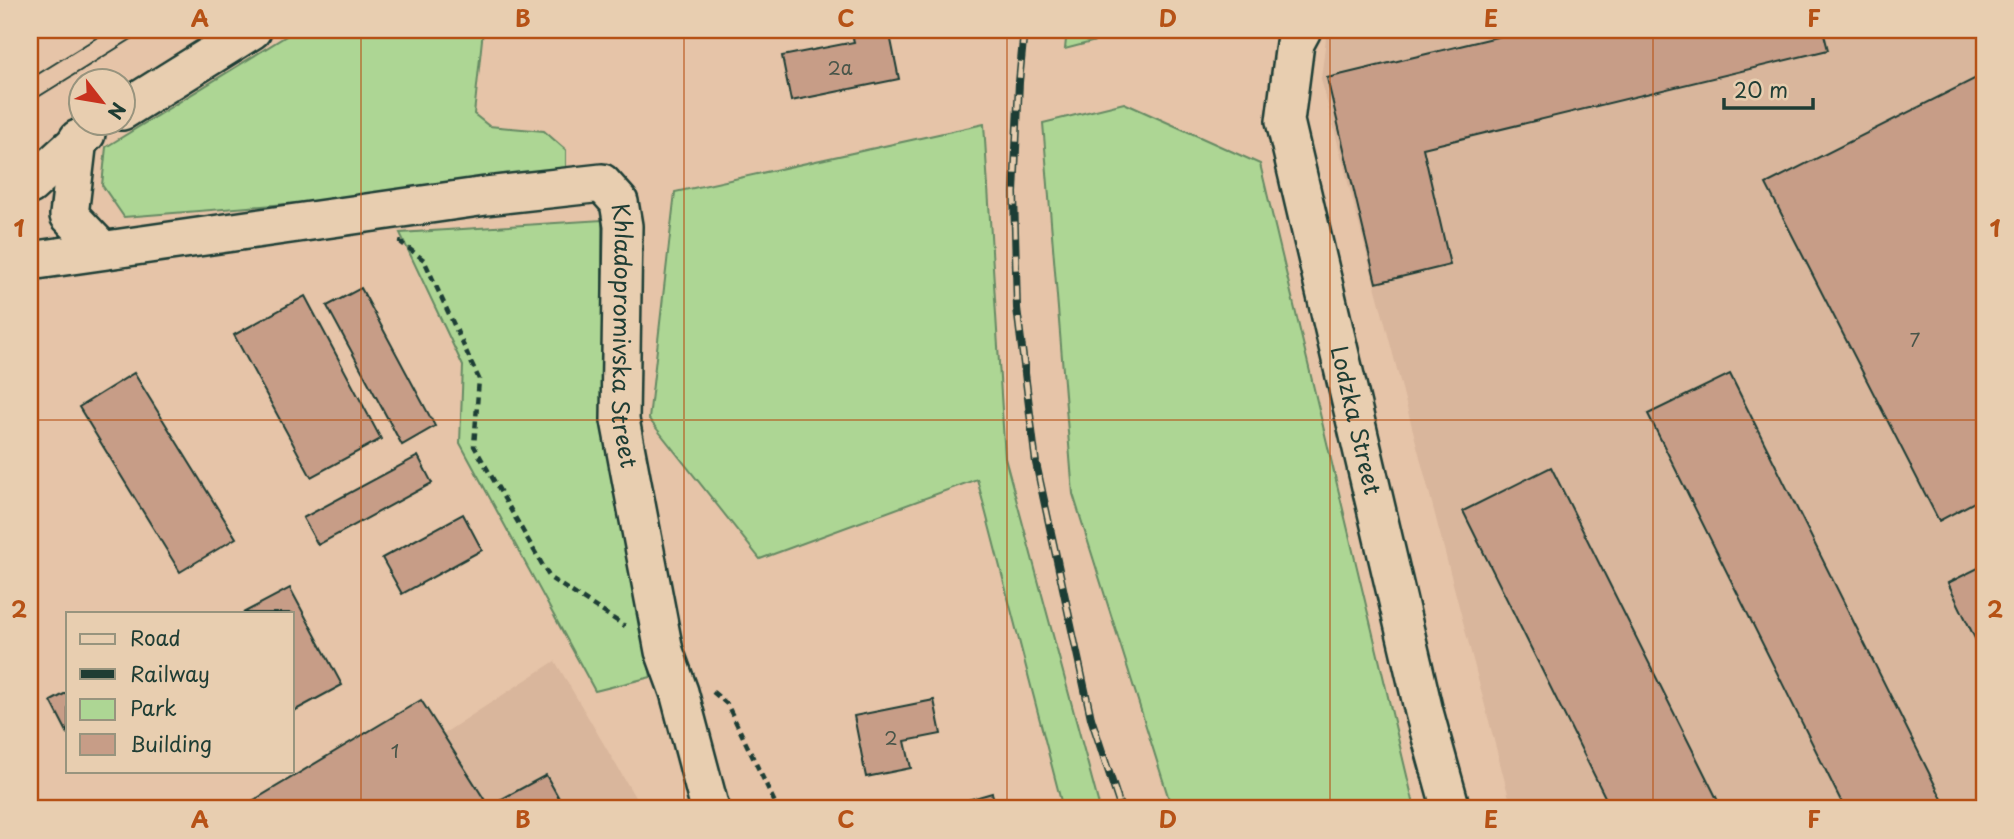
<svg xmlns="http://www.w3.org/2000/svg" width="2014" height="839" viewBox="0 0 2014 839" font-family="'Playpen Sans',sans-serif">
	<rect width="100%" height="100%" fill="#e6c4a8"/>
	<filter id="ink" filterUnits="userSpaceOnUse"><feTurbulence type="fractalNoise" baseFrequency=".0143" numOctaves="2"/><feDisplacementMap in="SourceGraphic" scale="14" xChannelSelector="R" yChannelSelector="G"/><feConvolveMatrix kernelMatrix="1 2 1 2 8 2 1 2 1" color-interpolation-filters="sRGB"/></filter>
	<g filter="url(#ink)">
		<!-- built -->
		<path fill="#d9b69c" d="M1327,30h657v779h-472l-191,-730z
			M555,661l87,148h-314z"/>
		<!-- green -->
		<path fill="#add694" stroke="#668a64" stroke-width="2" d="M296,30h187l-9,84 15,12 55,5 22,19v19l-16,14 -426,34 -22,-32 4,-38z
			M1067,30h71l-73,19z
			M1124,103l136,61 155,645h-243l-99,-315 -30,-371z
			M984,124l21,334 95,351h-37l-86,-330 -217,80 -111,-140 26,-227z
			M602,220v190l49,267 -56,14 -135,-248 3,-77 -63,-133z"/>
		<!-- building -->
		<path fill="#c79d87" stroke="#1f3d34" stroke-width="2" d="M851,30h38l10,49 -108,22 -9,-45 72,-14z
			M1526,30h297l5,20 -405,98 27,117 -74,18 -49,-205z
			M1984,74v423l-45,24 -173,-337z
			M361,288l74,138 -33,19 -75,-139z
			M305,296l76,143 -70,38 -77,-142z
			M134,373l102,165 -56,34 -101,-165z
			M1730,374l217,435h-102l-197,-395z
			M418,456l14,27 -114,62 -15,-27z
			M1551,467l171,342h-111l-148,-298z
			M463,514l19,36 -80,44 -20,-36z
			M1984,565v92l-36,-74z
			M290,588l52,97 -50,27v-99h-49z
			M68,692v42l-17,-33z
			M421,700l65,102 -11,7h-236z
			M934,700l7,34 -36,7 6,27 -45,9 -12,-61z
			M546,775l19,34h-60l-5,-9z
			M992,793l5,16h-60z"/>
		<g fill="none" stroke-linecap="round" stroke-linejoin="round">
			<defs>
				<g id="minor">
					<path id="s1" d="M1302,30l-7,13 -10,78 139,591 27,97"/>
					<path d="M122,111l130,-81"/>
					<path d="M78,139l-9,76 33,35"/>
					<path d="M30,185l56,-51"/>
					<path id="s2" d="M30,261l456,-65 116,-13 17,19 4,24 -3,194 44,231 15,41 31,117"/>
				</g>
			</defs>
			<!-- minor casing -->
			<use href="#minor" stroke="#1f3d34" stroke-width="42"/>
			<!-- path -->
			<path stroke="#1f3d34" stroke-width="4.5" stroke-dasharray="7 5" stroke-linecap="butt" d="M399,241l25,19 55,119 -5,67 76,132 75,48
				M713,692l14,12 51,105"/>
			<!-- minor -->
			<use href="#minor" stroke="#e8ceb0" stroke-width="37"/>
			<!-- tram -->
			<path stroke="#1f3d34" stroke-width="2" d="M30,79l79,-49
				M30,102l116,-72"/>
			<defs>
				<path id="rail" d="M1024,30l-5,52 -5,111 3,115 19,155 55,255 30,91"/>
			</defs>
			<!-- rail casing -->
			<use href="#rail" stroke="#1f3d34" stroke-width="8"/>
			<!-- rail -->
			<use href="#rail" stroke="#e8ceb0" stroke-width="5" stroke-dasharray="16" stroke-linecap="butt"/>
		</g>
	</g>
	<!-- grid -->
	<path fill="none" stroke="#b65216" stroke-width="2" stroke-opacity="0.55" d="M361,30v779M684,30v779M1007,30v779M1330,30v779M1653,30v779M30,420h1954"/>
	<g text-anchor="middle" stroke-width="5" stroke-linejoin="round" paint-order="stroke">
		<!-- number labels -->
		<g font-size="19" fill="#495549">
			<text x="840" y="75">2а</text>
			<text x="1915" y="347">7</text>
			<text x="891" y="745">2</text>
			<text x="395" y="758">1</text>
		</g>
		<!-- street labels -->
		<g font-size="23" fill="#1f3d34" stroke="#e8ceb0">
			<text dy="8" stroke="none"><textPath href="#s2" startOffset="737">Khladopromivska Street</textPath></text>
			<text dy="8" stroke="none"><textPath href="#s1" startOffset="401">Lodzka Street</textPath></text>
		</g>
	</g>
	<!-- margin -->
	<rect width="2014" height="839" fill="none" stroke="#e8ceb0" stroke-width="77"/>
	<!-- legend -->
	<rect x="66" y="612" width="228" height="161" fill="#e8ceb0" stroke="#98947e" stroke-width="2"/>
	<rect x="80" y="634" width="35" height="10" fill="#e8ceb0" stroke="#98947e" stroke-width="2"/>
	<text x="130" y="646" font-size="21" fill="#1f3d34">Road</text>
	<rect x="80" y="669" width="35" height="10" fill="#1f3d34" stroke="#98947e" stroke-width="2"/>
	<text x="130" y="682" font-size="21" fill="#1f3d34">Railway</text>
	<rect x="80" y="699" width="35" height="21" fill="#add694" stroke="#98947e" stroke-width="2"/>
	<text x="130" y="716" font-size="21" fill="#1f3d34">Park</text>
	<rect x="80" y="734" width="35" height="21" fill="#c79d87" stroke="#98947e" stroke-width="2"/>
	<text x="130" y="752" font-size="21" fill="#1f3d34">Building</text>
	<!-- north arrow -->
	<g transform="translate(102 102) rotate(121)"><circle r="33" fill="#e8ceb0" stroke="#98947e" stroke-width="2"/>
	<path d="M0-5L12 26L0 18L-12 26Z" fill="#c8321e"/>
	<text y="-10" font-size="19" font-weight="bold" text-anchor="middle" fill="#1f3d34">N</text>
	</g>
	<!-- scale -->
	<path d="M1724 98v10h89v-10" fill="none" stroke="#1f3d34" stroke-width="3.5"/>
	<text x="1734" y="98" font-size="21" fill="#1f3d34" stroke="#e8ceb0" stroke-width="5" paint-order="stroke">20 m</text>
	<rect x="38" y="38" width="1938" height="762" fill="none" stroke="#b65216" stroke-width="2.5"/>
	<g font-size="23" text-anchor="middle" font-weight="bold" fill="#b65216">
		<text x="200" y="27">A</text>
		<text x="523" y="27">B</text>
		<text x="846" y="27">C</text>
		<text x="1168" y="27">D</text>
		<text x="1491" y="27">E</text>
		<text x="1814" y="27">F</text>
		<text x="19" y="237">1</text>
		<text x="1995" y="237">1</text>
		<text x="19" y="618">2</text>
		<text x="1995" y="618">2</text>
		<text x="200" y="828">A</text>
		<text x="523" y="828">B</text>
		<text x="846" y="828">C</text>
		<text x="1168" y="828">D</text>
		<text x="1491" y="828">E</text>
		<text x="1814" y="828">F</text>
	</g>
</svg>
